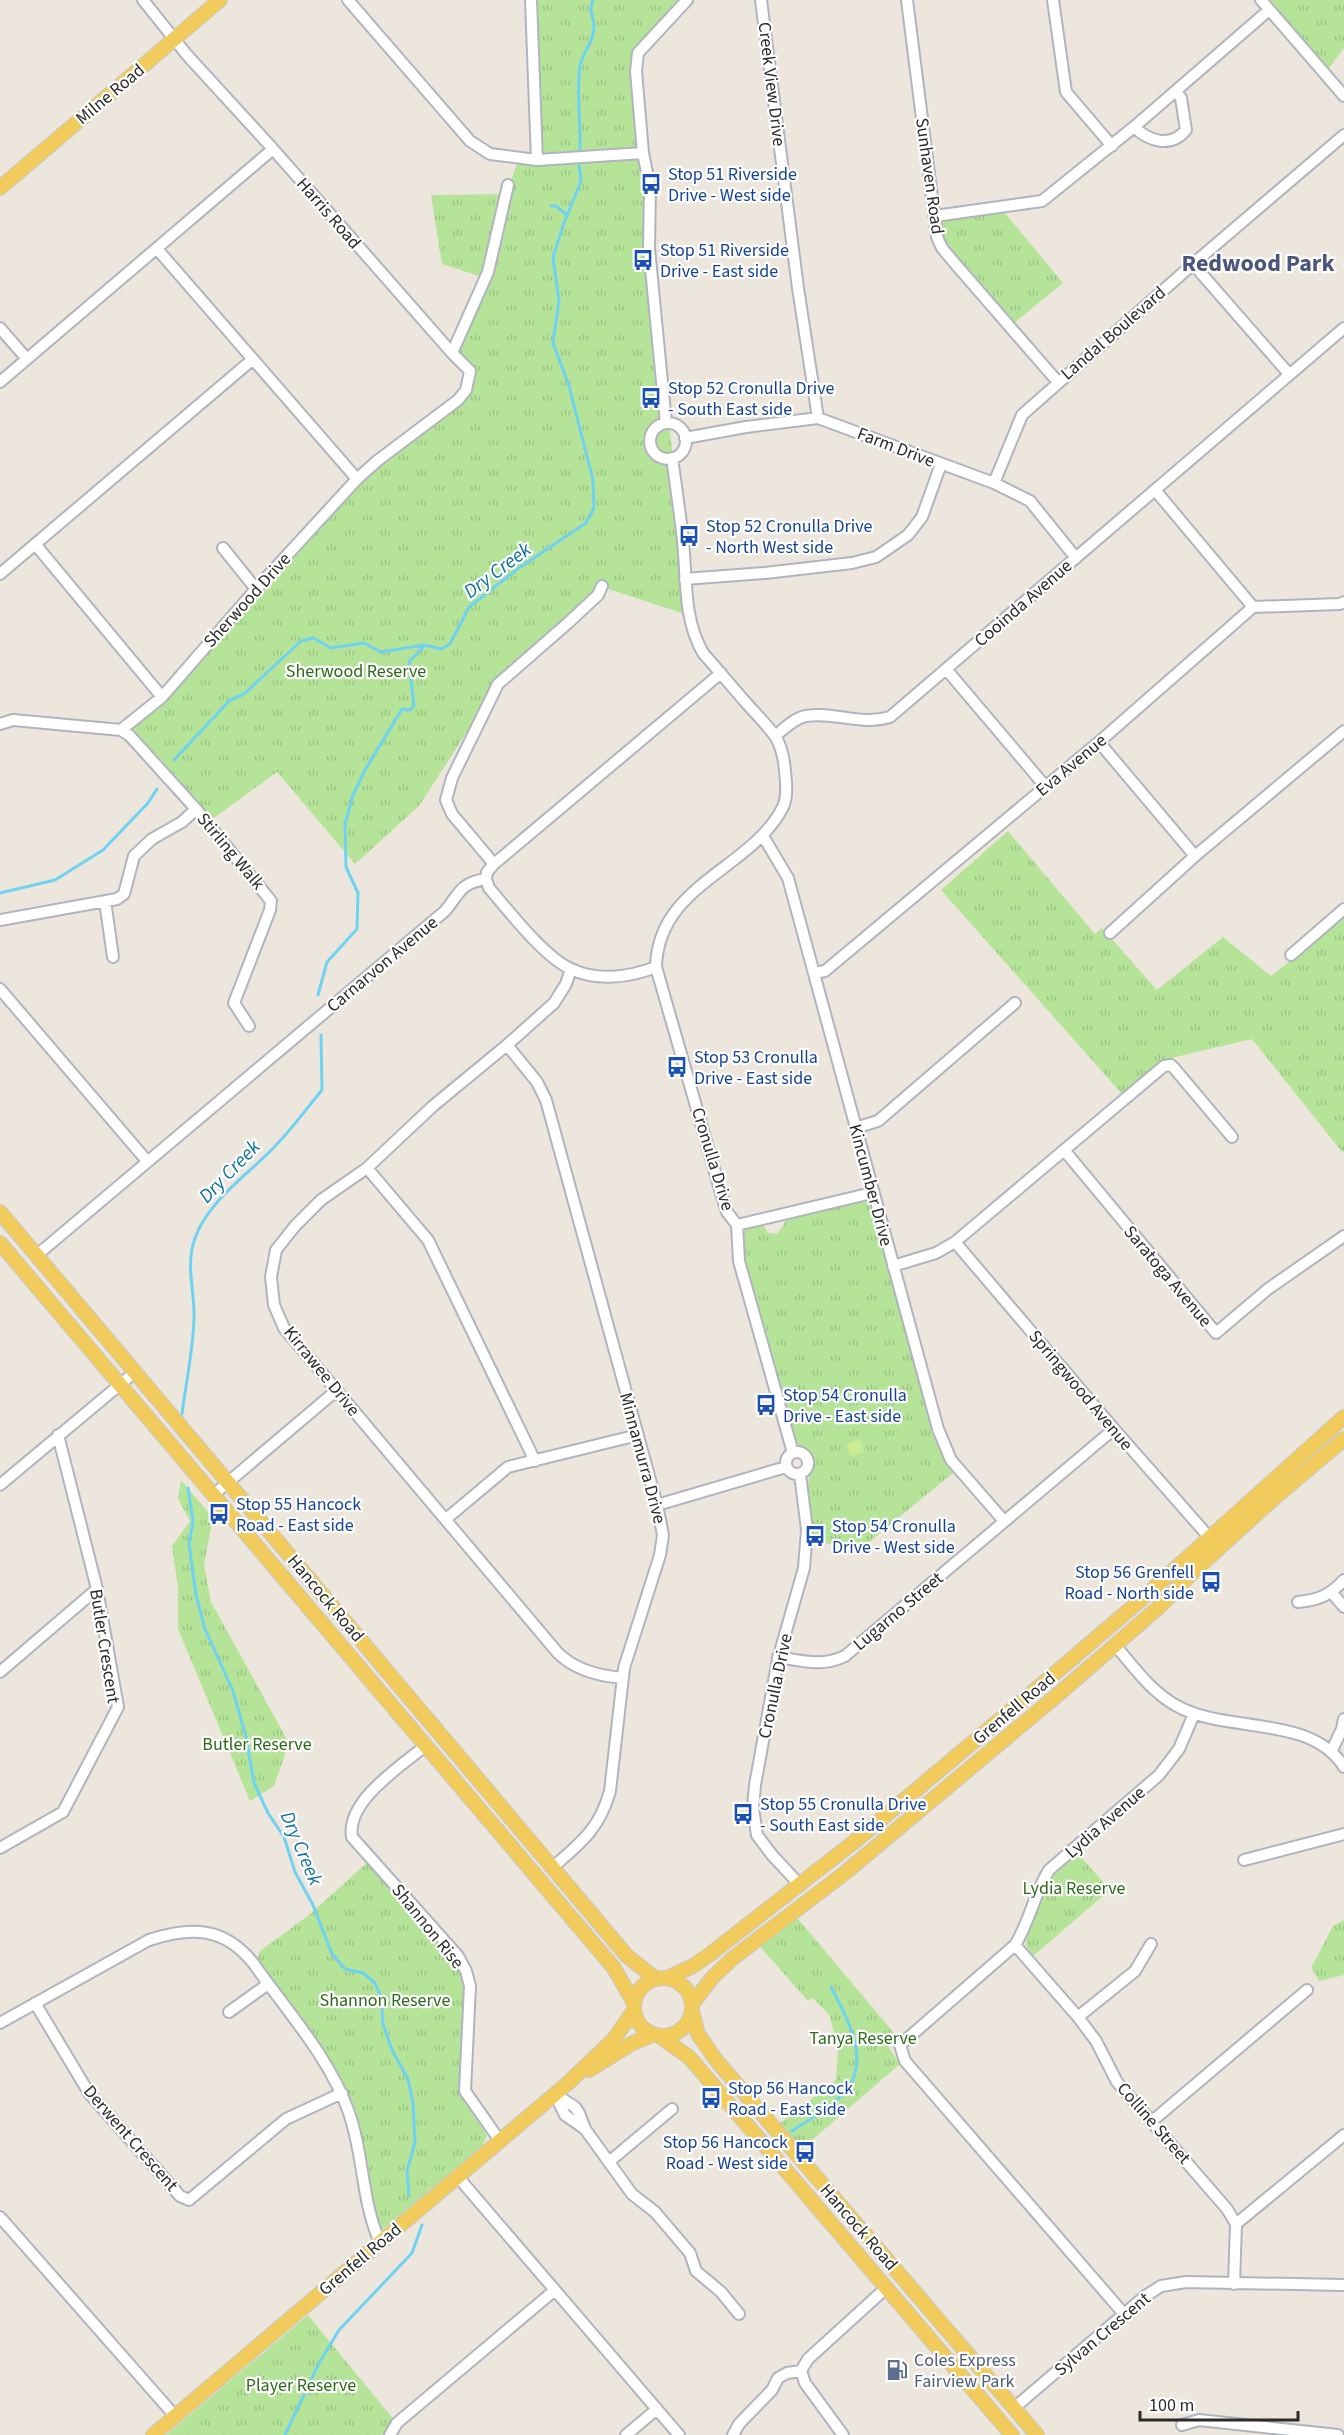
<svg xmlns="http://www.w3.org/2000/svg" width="1344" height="2435" viewBox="0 0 1344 2435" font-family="'Source Sans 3',sans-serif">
	<defs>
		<pattern id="park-tufts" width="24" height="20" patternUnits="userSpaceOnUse" patternTransform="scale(1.5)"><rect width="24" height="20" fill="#b5e499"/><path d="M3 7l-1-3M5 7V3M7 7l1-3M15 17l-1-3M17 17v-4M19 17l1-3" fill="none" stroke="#9cc484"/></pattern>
	</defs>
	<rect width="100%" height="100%" fill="#ede6dd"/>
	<!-- park -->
	<path fill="url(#park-tufts)" d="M531,0h160l-53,53 15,232 28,242 7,88 -86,-28 -104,97 -79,122 -64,58 -78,-92 -70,51 -86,-93 41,-33 195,-218 101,-79 12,-29 -15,-26 30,-67 -43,-14 -11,-69 75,-1 13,-36 18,2z
		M1270,0h74v48l-16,21z
		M1004,212l59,71 -49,40 -67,-76 -5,-12 -1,-13z
		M1008,831l87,103 7,-6 55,62 66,-53 48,39 73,-58v233l-2,1 -90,-113 -89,21 -41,34 -181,-204z
		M862,1201l6,1 6,7 62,229 10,23 8,11 -91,75 -51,-5v-25l-4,-34 4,-22 -4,-8 -11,-10 -6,-14 -47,-173v-28l19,-4 5,9 9,1 11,-16z
		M181,1480l32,38 -9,46 7,38 78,141 -15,43 -24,15 -72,-172v-41l-6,-42 18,-25 -12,-23z
		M1076,1851l34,39 -77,66 -7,-11 1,-12 25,-61z
		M369,1861l85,98 8,13 3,14 -5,106 27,44 -5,10 -99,83 -8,-4 -22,-115 -12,-33 -30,-45 -52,-69 -1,-6 2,-6 49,-36z
		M794,1914l100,119 -5,15 11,16 -103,89 -22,-26 61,-47 2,-29 -8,-35 -17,-18 -5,3 -51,-58z
		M1344,1920v55l-25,6 -8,-13 22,-42z
		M308,2315l87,106 -9,14h-220z"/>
	<!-- pitch -->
	<path fill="#caec95" d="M860,1439l4,13 -14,4 -3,-12z"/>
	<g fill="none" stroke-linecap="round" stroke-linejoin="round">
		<!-- stream -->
		<path stroke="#6fd2f0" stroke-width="3" d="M580,149c1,-28 -4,-55 0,-83 2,-14 14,-23 14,-39 0,-12 -6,-14 -1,-27
			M551,206h5l11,9
			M174,760l56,-60 14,-6 57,-53 12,-3 18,10 33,-5 17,9 43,-7
			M0,893l55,-13 48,-30 45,-47 9,-14
			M318,995l9,-33 30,-33 1,-36 -12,-26 -1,-43 8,-29 12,-25 37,-61 8,1 4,-4 -5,-44 16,-17 16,4 9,-5 19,-37 50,-39 67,-45 8,-15 -1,-28 -24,-94 -16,-43 6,-42 -6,-44 11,-34 17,-42 -2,-17
			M182,1414c4,-32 11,-63 12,-95 1,-29 -9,-53 1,-81 14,-39 56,-65 83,-95 16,-17 29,-35 44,-53l-1,-55
			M188,1488l5,33 -4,23 7,51 9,34 28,62 13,46 8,46 14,30 16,24 11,35 18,33 19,49 13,15 18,4 12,10 6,14 2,27 9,26 16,29 5,24 2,39 -8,29 2,25
			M792,2131c16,-11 45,-27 56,-43 22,-30 -2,-73 -17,-101
			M285,2435l33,-70 21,-35 73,-77 10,-28"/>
		<defs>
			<path id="minor" d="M348,0l122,141 20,13 47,6 106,-7
				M531,0l6,160
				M761,0l37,288 20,130
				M907,0l30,237 5,11 16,19 99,114
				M1053,0l13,92 46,54
				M1261,0l83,96
				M1134,127c16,15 37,21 52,3l-5,-32 -5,-6
				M935,216l107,-15 92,-74 135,-117
				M158,250l199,229
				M1193,264l96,110
				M0,328l27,31
				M452,353l36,-81 20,-87
				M0,382l273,-233
				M666,423l-17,-175 1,-61 -7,-34 -7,-82 2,-18 49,-53
				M650 441a18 18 0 1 1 36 0a18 18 0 1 1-36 0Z
				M685,438l61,-11 72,-9 176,65 36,18 46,57
				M672,458c4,28 8,55 11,83 4,38 0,77 20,112 15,17 30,35 45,52 9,10 19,20 27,31 7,11 9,22 10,35 1,11 3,25 -2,36 -32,63 -125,77 -127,160l65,226 6,19 10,13 2,36 54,192
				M994,483l28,-68 171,-151 151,-129
				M1155,490l98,117
				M35,544l127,153
				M223,548l33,41
				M0,574l253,-215
				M685,579l80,-6 87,-10 24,-6 32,-22 14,-18 19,-53
				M946,669l99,117
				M0,724l13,-4 108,10 41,-33 94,-108 101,-110 20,-18 81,-61 8,-10 4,-19 -18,-18 -179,-204 -86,-94 -44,-55
				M121,730l9,6 66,73 75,92 -1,9 -36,93 15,23
				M775,736c9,-7 19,-18 31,-20 28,-5 53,10 84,1l454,-389
				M1099,742l96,114
				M763,836l25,42 150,551 13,31 53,61
				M494,864l-42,-50 -6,-14 6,-22 46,-94 71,-62 29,-27 4,-9
				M486,879l3,9c20,23 55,69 82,81 27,13 59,8 85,-2
				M105,901l8,56
				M0,920l117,-21 7,-5 10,-38 18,-17 30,-17 14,-13
				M1110,933l85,-77 149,-125
				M1291,955l53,-46
				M571,969l-5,15 -12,19 -47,42 -74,61 -66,62 -46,32 -26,26 -19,24 -5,27 3,28 10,23 273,324c16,17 42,24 66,26
				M814,973l11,-2 274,-229 154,-135 87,-3 4,-2
				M0,989l147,172
				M507,1045l30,37 9,18 111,405 6,30 -3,20 -36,113 -14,123c-10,37 -29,52 -57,76
				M855,1128l23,-7 137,-118
				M1064,1150l152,183 52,-44 76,-53
				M367,1168l61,72 107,221
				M737,1225l135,-32
				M955,1242l159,187 95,108
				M37,1255l408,-344c15,-18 15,-28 41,-32l1,-7 7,-8 227,-191
				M893,1266l43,-13 19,-11 209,-176 7,-1 3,3 58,69
				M786 1463a11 11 0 1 1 22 0a11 11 0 1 1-22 0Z
				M0,1485l135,-113
				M213,1495l124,-105
				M657,1505l129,-38
				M446,1519l62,-52 130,-32
				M1332,1593l12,14
				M1298,1602c21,-2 32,-7 46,-22
				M1115,1645c19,22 36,47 62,61 50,28 134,8 167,61
				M778,1657c24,4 45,10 67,-1l269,-227
				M0,1672l97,-83
				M425,1746c-25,21 -79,55 -73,91l106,119 8,15 4,15 -5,105 35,50
				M1331,1752l11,-23 2,-10
				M0,1848l63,-36 55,-105 -21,-118 -39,-154
				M1244,1860l100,-26
				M799,1884l-27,-29 -15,-20 -4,-27 2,-23 23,-126 26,-91 3,-38 -7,-56
				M1015,1945l63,72 18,24 21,41 110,127 9,15 -2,60
				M35,2003l54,90 91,103 9,4 97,-81 56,-26
				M229,2012l39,-28
				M1078,2017l57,-46 16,-27
				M0,2023l149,-83c43,-14 76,-13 105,24 32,46 75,93 94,146 16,43 13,91 32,132
				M555,2094l20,13 4,6 6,16 47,65 23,18 35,41 6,18 25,21 18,22
				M555,2094l10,21 20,14
				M1151,2122l156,-132
				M610,2161l62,-52
				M458,2177l221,258
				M0,2217l175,199
				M1236,2224l108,-89
				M1124,2314l-219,-253 -5,-16 115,-100c15,-24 19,-51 34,-75l110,-95 20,-26 15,-35
				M801,2371l4,12 38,52
				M1014,2408l130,-111 17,-11 25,-4 158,3
				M1182,2425l17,-5 139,15
				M390,2435l7,-12 158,-133
				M626,2435l31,-26
				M733,2435l6,-11 33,-34 6,-12 9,-5 14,-2 7,-12 78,-71"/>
			<path id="major" d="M0,188l220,-188
				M0,1212l627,744 29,23
				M0,1243l614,725 20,35
				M634 2007a29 29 0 1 1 58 0a29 29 0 1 1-58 0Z
				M667,1978l26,-12 16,-11 145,-113 192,-161 90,-77 208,-187
				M692,2004l21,-27 20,-19 113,-86 215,-180 98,-85 36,-37 77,-70 72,-61
				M692,2011l6,23 18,26 321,375
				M659,2036l30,21 323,378
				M589,2070l42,-26 21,-9
				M153,2435l414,-351 47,-45 20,-29"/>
		</defs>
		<!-- minor casing -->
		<use href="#minor" stroke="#b1b4bf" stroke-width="14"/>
		<!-- major casing -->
		<use href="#major" stroke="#c8c8c8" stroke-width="16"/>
		<!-- minor -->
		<use href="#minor" stroke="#fff" stroke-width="10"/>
		<!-- major -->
		<use href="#major" stroke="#f2cb5d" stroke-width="14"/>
	</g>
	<!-- icons -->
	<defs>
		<symbol id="bus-bare" viewBox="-9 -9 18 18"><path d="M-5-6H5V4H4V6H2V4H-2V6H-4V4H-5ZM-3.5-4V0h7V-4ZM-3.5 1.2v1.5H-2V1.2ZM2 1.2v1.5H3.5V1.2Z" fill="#1a4fb4" stroke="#fff" stroke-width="2.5" paint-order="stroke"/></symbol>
		<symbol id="fuel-bare" viewBox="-9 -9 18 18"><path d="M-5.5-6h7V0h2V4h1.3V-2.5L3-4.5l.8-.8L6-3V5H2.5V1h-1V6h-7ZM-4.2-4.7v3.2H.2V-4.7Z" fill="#5c6f8a" stroke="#fff" stroke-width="2.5" paint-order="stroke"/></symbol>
	</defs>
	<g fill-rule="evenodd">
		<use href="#bus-bare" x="636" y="169" width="30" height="30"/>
		<use href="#bus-bare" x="628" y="245" width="30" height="30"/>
		<use href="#bus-bare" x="636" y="383" width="30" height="30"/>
		<use href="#bus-bare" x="674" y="521" width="30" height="30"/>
		<use href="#bus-bare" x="662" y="1052" width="30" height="30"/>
		<use href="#bus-bare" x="751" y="1390" width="30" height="30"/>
		<use href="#bus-bare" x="204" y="1499" width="30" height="30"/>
		<use href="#bus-bare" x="800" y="1521" width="30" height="30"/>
		<use href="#bus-bare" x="1196" y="1567" width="30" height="30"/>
		<use href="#bus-bare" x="728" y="1799" width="30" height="30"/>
		<use href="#bus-bare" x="696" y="2083" width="30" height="30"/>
		<use href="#bus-bare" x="790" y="2137" width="30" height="30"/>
		<use href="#fuel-bare" x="882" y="2355" width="30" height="30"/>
	</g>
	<g text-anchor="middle" stroke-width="4.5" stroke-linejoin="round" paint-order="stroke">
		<!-- street labels -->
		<g font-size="18" fill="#2b2b2b" stroke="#fff">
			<text transform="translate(772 84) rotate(83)" y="6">Creek View Drive</text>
			<text transform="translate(110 94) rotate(-40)" y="6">Milne Road</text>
			<text transform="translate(930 176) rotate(82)" y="6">Sunhaven Road</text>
			<text transform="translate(329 213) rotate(49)" y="6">Harris Road</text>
			<text transform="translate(1113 333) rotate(-41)" y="6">Landal Boulevard</text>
			<text transform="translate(896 447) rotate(21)" y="6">Farm Drive</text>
			<text transform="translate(247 600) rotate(-48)" y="6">Sherwood Drive</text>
			<text transform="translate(1023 603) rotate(-41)" y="6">Cooinda Avenue</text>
			<text transform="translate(1071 765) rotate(-40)" y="6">Eva Avenue</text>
			<text transform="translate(231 851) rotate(50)" y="6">Stirling Walk</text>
			<text transform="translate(382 964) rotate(-40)" y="6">Carnarvon Avenue</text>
			<text transform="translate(713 1159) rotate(73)" y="6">Cronulla Drive</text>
			<text transform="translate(871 1185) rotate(75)" y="6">Kincumber Drive</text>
			<text transform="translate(1168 1276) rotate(50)" y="6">Saratoga Avenue</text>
			<text transform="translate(322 1371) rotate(51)" y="6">Kirrawee Drive</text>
			<text transform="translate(1081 1390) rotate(50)" y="6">Springwood Avenue</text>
			<text transform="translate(643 1458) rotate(75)" y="6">Minnamurra Drive</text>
			<text transform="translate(326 1598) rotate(50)" y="6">Hancock Road</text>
			<text transform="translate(898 1611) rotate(-40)" y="6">Lugarno Street</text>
			<text transform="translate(105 1646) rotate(81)" y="6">Butler Crescent</text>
			<text transform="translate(775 1686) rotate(-78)" y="6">Cronulla Drive</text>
			<text transform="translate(1014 1708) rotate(-40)" y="6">Grenfell Road</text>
			<text transform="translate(1105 1822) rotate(-41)" y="6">Lydia Avenue</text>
			<text transform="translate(428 1926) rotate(51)" y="6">Shannon Rise</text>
			<text transform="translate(1154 2123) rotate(49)" y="6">Colline Street</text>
			<text transform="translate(131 2138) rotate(49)" y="6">Derwent Crescent</text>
			<text transform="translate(859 2227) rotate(49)" y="6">Hancock Road</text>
			<text transform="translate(360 2259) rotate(-40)" y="6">Grenfell Road</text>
			<text transform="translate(1102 2334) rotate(-40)" y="6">Sylvan Crescent</text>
		</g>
		<!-- transit labels -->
		<g font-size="18" fill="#164399" stroke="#fff" text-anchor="start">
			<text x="668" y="180">Stop 51 Riverside<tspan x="668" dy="21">Drive - West side</tspan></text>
			<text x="660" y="256">Stop 51 Riverside<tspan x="660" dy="21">Drive - East side</tspan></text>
			<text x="668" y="394">Stop 52 Cronulla Drive<tspan x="668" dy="21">- South East side</tspan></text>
			<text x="706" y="532">Stop 52 Cronulla Drive<tspan x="706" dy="21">- North West side</tspan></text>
			<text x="694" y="1063">Stop 53 Cronulla<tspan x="694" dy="21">Drive - East side</tspan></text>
			<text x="783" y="1401">Stop 54 Cronulla<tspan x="783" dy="21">Drive - East side</tspan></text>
			<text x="236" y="1510">Stop 55 Hancock<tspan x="236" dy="21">Road - East side</tspan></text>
			<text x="832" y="1532">Stop 54 Cronulla<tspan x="832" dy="21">Drive - West side</tspan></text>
			<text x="1194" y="1578" text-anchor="end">Stop 56 Grenfell<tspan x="1194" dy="21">Road - North side</tspan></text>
			<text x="760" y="1810">Stop 55 Cronulla Drive<tspan x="760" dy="21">- South East side</tspan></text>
			<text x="728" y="2094">Stop 56 Hancock<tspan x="728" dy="21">Road - East side</tspan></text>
			<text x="788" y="2148" text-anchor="end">Stop 56 Hancock<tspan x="788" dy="21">Road - West side</tspan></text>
		</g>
		<!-- park labels -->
		<g font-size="18" fill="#2d6a19" stroke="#fff">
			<text x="356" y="677">Sherwood Reserve</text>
			<text x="257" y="1750">Butler Reserve</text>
			<text x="1074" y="1894">Lydia Reserve</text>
			<text x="385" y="2006">Shannon Reserve</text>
			<text x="863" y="2044">Tanya Reserve</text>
			<text x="301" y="2391">Player Reserve</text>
		</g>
		<!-- service labels -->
		<g font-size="18" fill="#4e5e75" stroke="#fff" text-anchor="start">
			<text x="914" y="2366">Coles Express<tspan x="914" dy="21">Fairview Park</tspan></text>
		</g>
		<!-- water labels -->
		<g font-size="20" font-style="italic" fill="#0c719e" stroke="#fff">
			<text transform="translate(497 570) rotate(-37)" y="7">Dry Creek</text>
			<text transform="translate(229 1171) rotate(-46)" y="7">Dry Creek</text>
			<text transform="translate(302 1848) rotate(67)" y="7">Dry Creek</text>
		</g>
		<!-- district labels -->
		<g font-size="24" font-weight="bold" fill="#4b557d" stroke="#fff">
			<text x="1258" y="271">Redwood Park</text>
		</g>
	</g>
	<!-- scale -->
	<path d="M1140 2411v9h158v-9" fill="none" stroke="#2b2b2b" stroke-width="3"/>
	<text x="1149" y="2411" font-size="18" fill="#2b2b2b" stroke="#ffffff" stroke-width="4.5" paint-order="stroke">100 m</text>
</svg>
